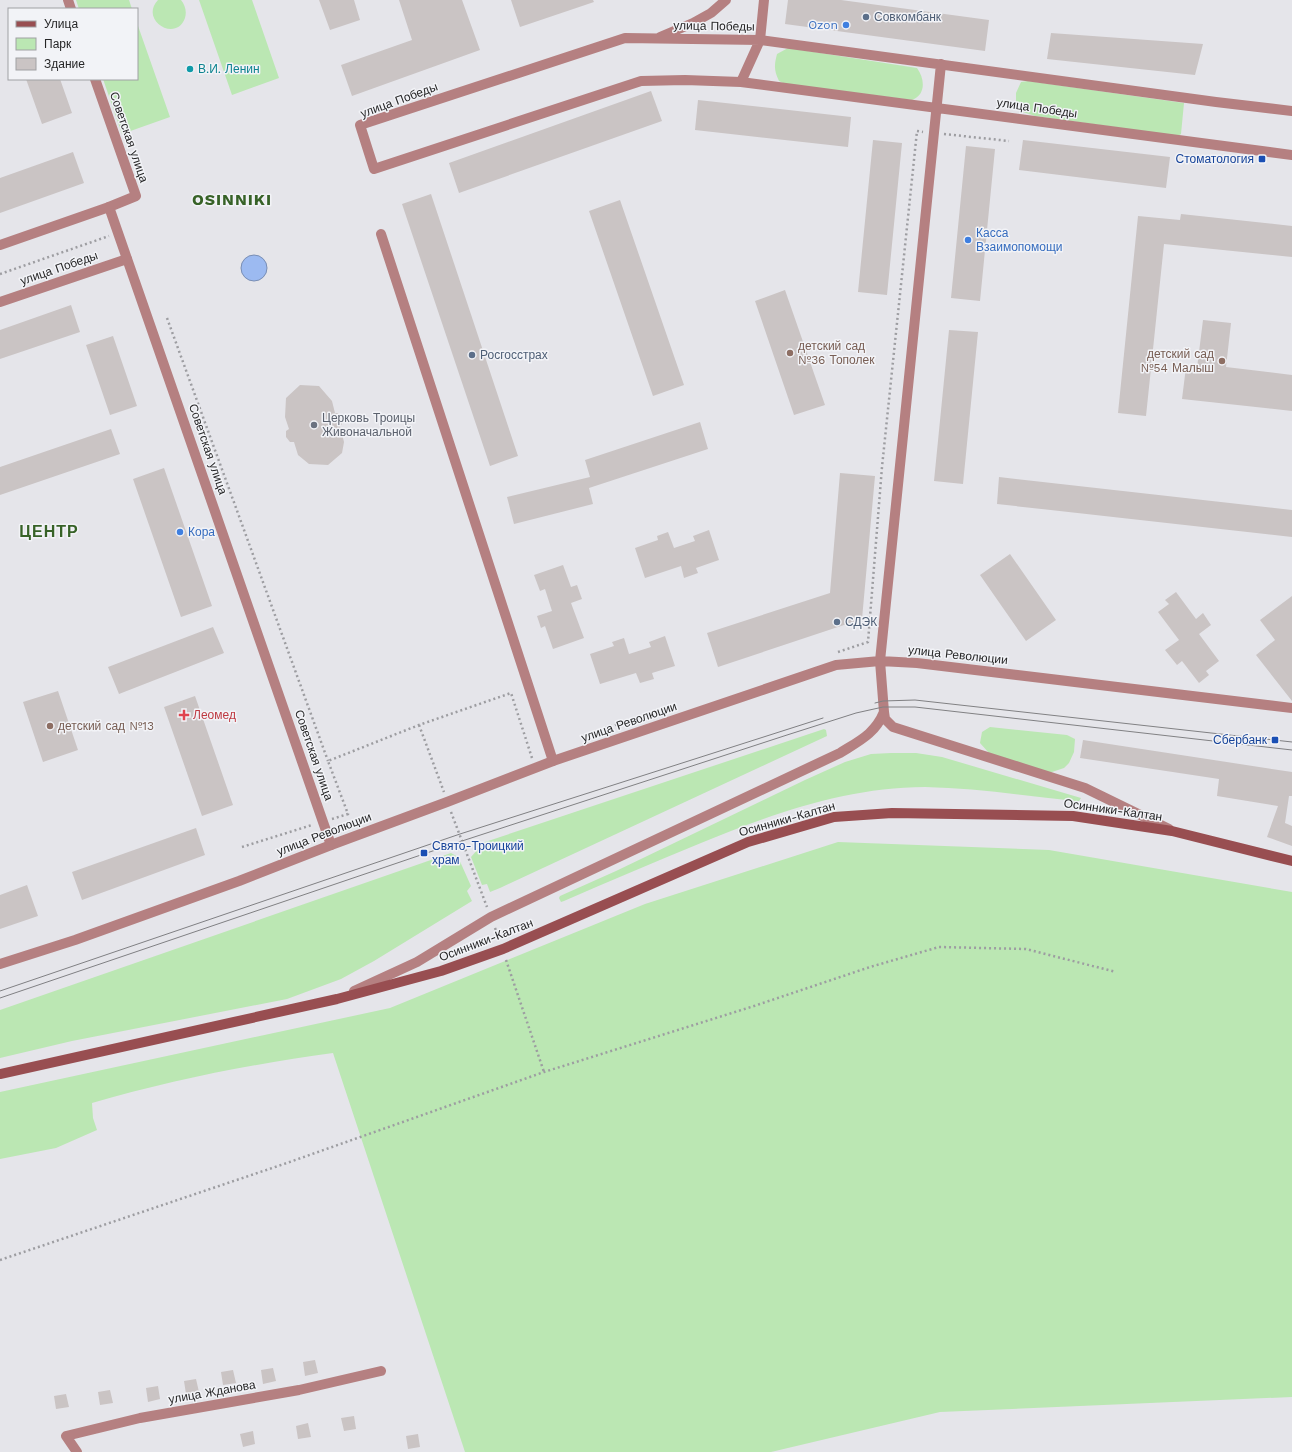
<svg xmlns="http://www.w3.org/2000/svg" width="1292" height="1452" viewBox="0 0 1292 1452" font-family="'Work Sans',sans-serif">
	<rect width="100%" height="100%" fill="#e5e5ea"/>
	<!-- green -->
	<path fill="#bbe7b3" d="M76,0h53l3,9h-53z
		M158,0h23c4,5 6,11 4,18 -9,25 -46,2 -27,-18z
		M199,0h53l27,78 -47,17z
		M137,23l33,94 -48,17 -19,-55h34z
		M788,48l129,20c8,11 9,27 -5,32l-127,-16 -6,-3c-5,-11 -5,-15 -2,-27z
		M1028,81l156,22 -3,31 -3,2 -143,-20 -12,-4 -7,-7v-12l5,-11z
		M990,727l77,8 8,4 -1,13 -5,11 -5,5 -15,5 -60,-20 -9,-10 2,-11z
		M824,729l2,1 1,6 -327,152 -10,4 -3,-8 -5,1 -11,-28 7,-8 1,-5z
		M891,753h25l26,4 139,41 -2,3h-3c-50,-5 -100,-13 -151,-14 -78,0 -153,27 -224,56 -46,19 -92,38 -137,58l-3,1 -2,-4 1,-2 56,-25 189,-91 40,-18 26,-8z
		M838,842l211,8 243,42v505l-352,15 -169,40h-306l-132,-399c-81,11 -162,27 -241,50l1,15 4,12 -41,18 -56,11v-67l390,-84 255,-104z
		M451,853l7,4 13,29 -4,5 5,10 -98,60 -33,18 -54,20 -215,42 -72,17v-48z"/>
	<!-- water -->
	<path fill="#9cbaf1" stroke="#798eb4" d="M241 268a13 13 0 1 1 26 0a13 13 0 1 1-26 0Z"/>
	<!-- building -->
	<path fill="#cac4c4" d="M319,0h35l6,20 -30,10z
		M399,0h63l18,50 -128,46 -11,-31 71,-25z
		M511,0h82l1,2 -74,25z
		M788,0h53l148,20 -4,31 -200,-27z
		M1051,33l152,11 -8,31 -148,-16z
		M26,79h34l12,34 -30,11z
		M651,91l11,30 -203,72 -10,-30z
		M698,100l153,17 -3,30 -153,-17z
		M873,140l29,3 -15,152 -29,-3z
		M1023,140l147,17 -4,31 -147,-18z
		M966,146l29,3 -15,152 -29,-3z
		M73,152l11,31 -84,30v-35z
		M431,194l87,262 -28,10 -88,-262z
		M620,200l64,185 -31,11 -64,-185z
		M1181,214l111,12v31l-128,-13 -18,172 -28,-3 20,-197 42,4z
		M785,290l40,115 -31,10 -39,-114z
		M71,305l9,27 -80,27v-29z
		M1203,320l28,3 -5,44 66,8v36l-110,-12 4,-32 11,1z
		M949,330l29,2 -15,152 -29,-3z
		M113,336l24,70 -27,9 -24,-70z
		M300,385l19,1 13,15 3,12h3l4,5v6l-2,2 4,16 -2,11 -14,12 -19,-1 -11,-9 -4,-13h-4l-4,-5v-6l3,-2 -4,-12 1,-19z
		M700,422l8,27 -119,39 4,16 -79,20 -7,-27 83,-20 -5,-17z
		M111,429l9,25 -120,41v-28z
		M164,468l48,138 -31,11 -48,-138z
		M840,473l35,3 -13,143 -144,48 -11,-34 123,-40z
		M999,477l293,33v27l-295,-33z
		M709,530l10,30 -23,8 2,5 -14,5 -3,-12 -36,12 -10,-30 23,-8 -1,-4 11,-4 6,16 21,-7 -2,-5z
		M1010,554l46,66 -30,21 -46,-66z
		M563,565l8,22 6,-2 5,14 -11,4 13,35 -31,11 -8,-23 -4,2 -4,-12 15,-5 -7,-22 -5,2 -6,-16z
		M1176,592l20,27 7,-6 8,12 -12,9 20,27 -13,10 3,4 -10,8 -17,-22 -5,4 -12,-15 14,-10 -21,-28 11,-8 -4,-4z
		M1292,596v105l-36,-46 19,-15 -15,-20z
		M213,627l11,26 -105,41 -11,-27z
		M665,636l10,30 -23,7 2,6 -14,4 -4,-10 -36,11 -10,-30 24,-8 -2,-4 12,-4 5,16 22,-7 -2,-5z
		M58,691l20,59 -35,12 -20,-60z
		M195,696l38,109 -31,11 -38,-109z
		M1083,740l209,32v24h-3l-4,27 7,3v20l-25,-9 11,-31 -61,-10 2,-17 -139,-21z
		M196,828l9,27 -123,45 -10,-28z
		M27,885l11,31 -38,13v-34z
		M315,1360l3,13 -13,3 -2,-14z
		M273,1368l3,13 -13,3 -2,-14z
		M233,1370l3,13 -13,2 -2,-13z
		M196,1379l3,13 -13,2 -2,-13z
		M158,1386l2,13 -12,3 -2,-14z
		M110,1390l3,13 -13,2 -2,-13z
		M66,1394l3,13 -13,2 -2,-13z
		M354,1416l2,13 -12,2 -3,-13z
		M308,1423l3,14 -13,2 -2,-13z
		M253,1431l2,13 -12,3 -3,-13z
		M418,1434l2,13 -12,2 -2,-13z"/>
	<g fill="none" stroke-linecap="round" stroke-linejoin="round">
		<!-- path -->
		<path stroke="#9d9da1" stroke-width="2.5" stroke-dasharray="2 3" stroke-linecap="butt" d="M944,134l65,7
			M0,274l109,-38
			M167,318l161,443
			M838,652l30,-10 14,-175 35,-336 6,1
			M419,725l25,67
			M582,737l23,-9 21,-6
			M451,812l36,95
			M332,819l16,-5 -20,-53 91,-36 92,-32 21,65
			M242,847l70,-22
			M495,928l4,10
			M506,960l38,112
			M0,1260l284,-96 260,-92 207,-65 119,-40 69,-20 87,2 90,23"/>
		<!-- minor -->
		<path stroke="#b58081" stroke-width="10" d="M68,0l3,9
			M95,79l41,117 -27,11 222,638
			M381,234l172,527
			M77,1452l-11,-16 74,-18 159,-28 82,-19"/>
		<!-- tertiary -->
		<path stroke="#b58081" stroke-width="10" d="M660,37l33,-14 18,-10 15,-13
			M741,82l19,-42 4,-40
			M1292,111l-76,-9 -456,-62 -135,-2 -265,87 14,44 267,-88 44,-1 56,2 551,73
			M0,245l109,-38
			M0,302l127,-43
			M884,712l-4,-51 61,-597
			M0,964l75,-24 164,-59 92,-36 116,-43 106,-41 283,-96 44,-4 37,2 375,45
			M354,991l63,-29 74,-45 349,-164c19,-12 35,-19 44,-41l1,7 8,8 192,61 84,41"/>
		<!-- secondary -->
		<path stroke="#984e51" stroke-width="10" d="M0,1074l337,-75 104,-28 62,-22 245,-107 86,-25 58,-4 181,3 99,15 120,30"/>
		<!-- tram -->
		<path stroke="#808083" stroke-width="1" d="M875,703l8,-2 32,-1 377,42
			M0,991l460,-157 363,-116
			M0,998l462,-157 325,-106 69,-22 27,-6h32l377,43"/>
	</g>
	<!-- markers -->
	<g fill="#5c6f8a" stroke="#f2f3f7" stroke-width="1.5">
		<circle cx="866" cy="17" r="4"/>
		<circle cx="472" cy="355" r="4"/>
		<circle cx="837" cy="622" r="4"/>
	</g>
	<g fill="#3f7fe0" stroke="#f2f3f7" stroke-width="1.5">
		<circle cx="846" cy="25" r="4"/>
		<circle cx="968" cy="240" r="4"/>
		<circle cx="180" cy="532" r="4"/>
	</g>
	<circle fill="#0f9aa8" stroke="#f2f3f7" stroke-width="1.5" cx="190" cy="69" r="4"/>
	<g fill="#1a4fb4" stroke="#f2f3f7" stroke-width="1.5">
		<rect x="1258" y="155" width="8" height="8" rx="2"/>
		<rect x="1271" y="736" width="8" height="8" rx="2"/>
		<rect x="420" y="849" width="8" height="8" rx="2"/>
	</g>
	<g fill="#8d6e63" stroke="#f2f3f7" stroke-width="1.5">
		<circle cx="790" cy="353" r="4"/>
		<circle cx="1222" cy="361" r="4"/>
		<circle cx="50" cy="726" r="4"/>
	</g>
	<circle fill="#6b7280" stroke="#f2f3f7" stroke-width="1.5" cx="314" cy="425" r="4"/>
	<path fill="#e0444e" stroke="#f2f3f7" stroke-width="1.5" d="M182 709h4v4h4v4h-4v4h-4v-4h-4v-4h4z"/>
	<g text-anchor="middle" stroke-width="3" stroke-linejoin="round" paint-order="stroke">
		<!-- service labels -->
		<g font-size="12" fill="#4e5e75" stroke="#f2f3f7" text-anchor="start">
			<text x="874" y="21">Совкомбанк</text>
			<text x="480" y="359">Росгосстрах</text>
			<text x="845" y="626">СДЭК</text>
		</g>
		<!-- shop labels -->
		<g font-size="12" fill="#366cbe" stroke="#f2f3f7" text-anchor="start">
			<text x="838" y="29" text-anchor="end">Ozon</text>
			<text x="976" y="237">Касса<tspan x="976" dy="14">Взаимопомощи</tspan></text>
			<text x="188" y="536">Кора</text>
		</g>
		<!-- street labels -->
		<g font-size="12" fill="#262627" stroke="#f2f3f7">
			<text transform="translate(714 26) rotate(1)" y="4">улица Победы</text>
			<text transform="translate(399 100) rotate(-20)" y="4">улица Победы</text>
			<text transform="translate(1037 108) rotate(8)" y="4">улица Победы</text>
			<text transform="translate(129 137) rotate(71)" y="4">Советская улица</text>
			<text transform="translate(59 268) rotate(-19)" y="4">улица Победы</text>
			<text transform="translate(208 449) rotate(71)" y="4">Советская улица</text>
			<text transform="translate(958 655) rotate(6)" y="4">улица Революции</text>
			<text transform="translate(629 722) rotate(-19)" y="4">улица Революции</text>
			<text transform="translate(314 755) rotate(71)" y="4">Советская улица</text>
			<text transform="translate(1113 810) rotate(8)" y="4">Осинники-Калтан</text>
			<text transform="translate(787 819) rotate(-16)" y="4">Осинники-Калтан</text>
			<text transform="translate(324 834) rotate(-21)" y="4">улица Революции</text>
			<text transform="translate(486 940) rotate(-21)" y="4">Осинники-Калтан</text>
			<text transform="translate(212 1392) rotate(-10)" y="4">улица Жданова</text>
		</g>
		<!-- culture labels -->
		<g font-size="12" fill="#0d838f" stroke="#f2f3f7" text-anchor="start">
			<text x="198" y="73">В.И. Ленин</text>
		</g>
		<!-- transit labels -->
		<g font-size="12" fill="#164399" stroke="#f2f3f7" text-anchor="end">
			<text x="1254" y="163">Стоматология</text>
			<text x="1267" y="744">Сбербанк</text>
			<text x="432" y="850" text-anchor="start">Свято-Троицкий<tspan x="432" dy="14">храм</tspan></text>
		</g>
		<!-- education labels -->
		<g font-size="12" fill="#785e54" stroke="#f2f3f7" text-anchor="start">
			<text x="798" y="350">детский сад<tspan x="798" dy="14">№36 Тополек</tspan></text>
			<text x="1214" y="358" text-anchor="end">детский сад<tspan x="1214" dy="14">№54 Малыш</tspan></text>
			<text x="58" y="730">детский сад №13</text>
		</g>
		<!-- worship labels -->
		<g font-size="12" fill="#5b616d" stroke="#f2f3f7" text-anchor="start">
			<text x="322" y="422">Церковь Троицы<tspan x="322" dy="14">Живоначальной</tspan></text>
		</g>
		<!-- health labels -->
		<g font-size="12" fill="#be3a42" stroke="#f2f3f7" text-anchor="start">
			<text x="193" y="719">Леомед</text>
		</g>
		<!-- district labels -->
		<g font-size="16" font-weight="bold" letter-spacing="1" fill="#376227" stroke="#f2f3f7">
			<text x="232" y="205">OSINNIKI</text>
			<text x="49" y="537">ЦЕНТР</text>
		</g>
	</g>
	<!-- legend -->
	<rect x="8" y="8" width="130" height="72" fill="#f2f3f7" stroke="#a0a1a4"/>
	<rect x="16" y="21" width="20" height="6" fill="#984e51" stroke="#a0a1a4"/>
	<text x="44" y="28" font-size="12" fill="#262627">Улица</text>
	<rect x="16" y="38" width="20" height="12" fill="#bbe7b3" stroke="#a0a1a4"/>
	<text x="44" y="48" font-size="12" fill="#262627">Парк</text>
	<rect x="16" y="58" width="20" height="12" fill="#cac4c4" stroke="#a0a1a4"/>
	<text x="44" y="68" font-size="12" fill="#262627">Здание</text>
</svg>
